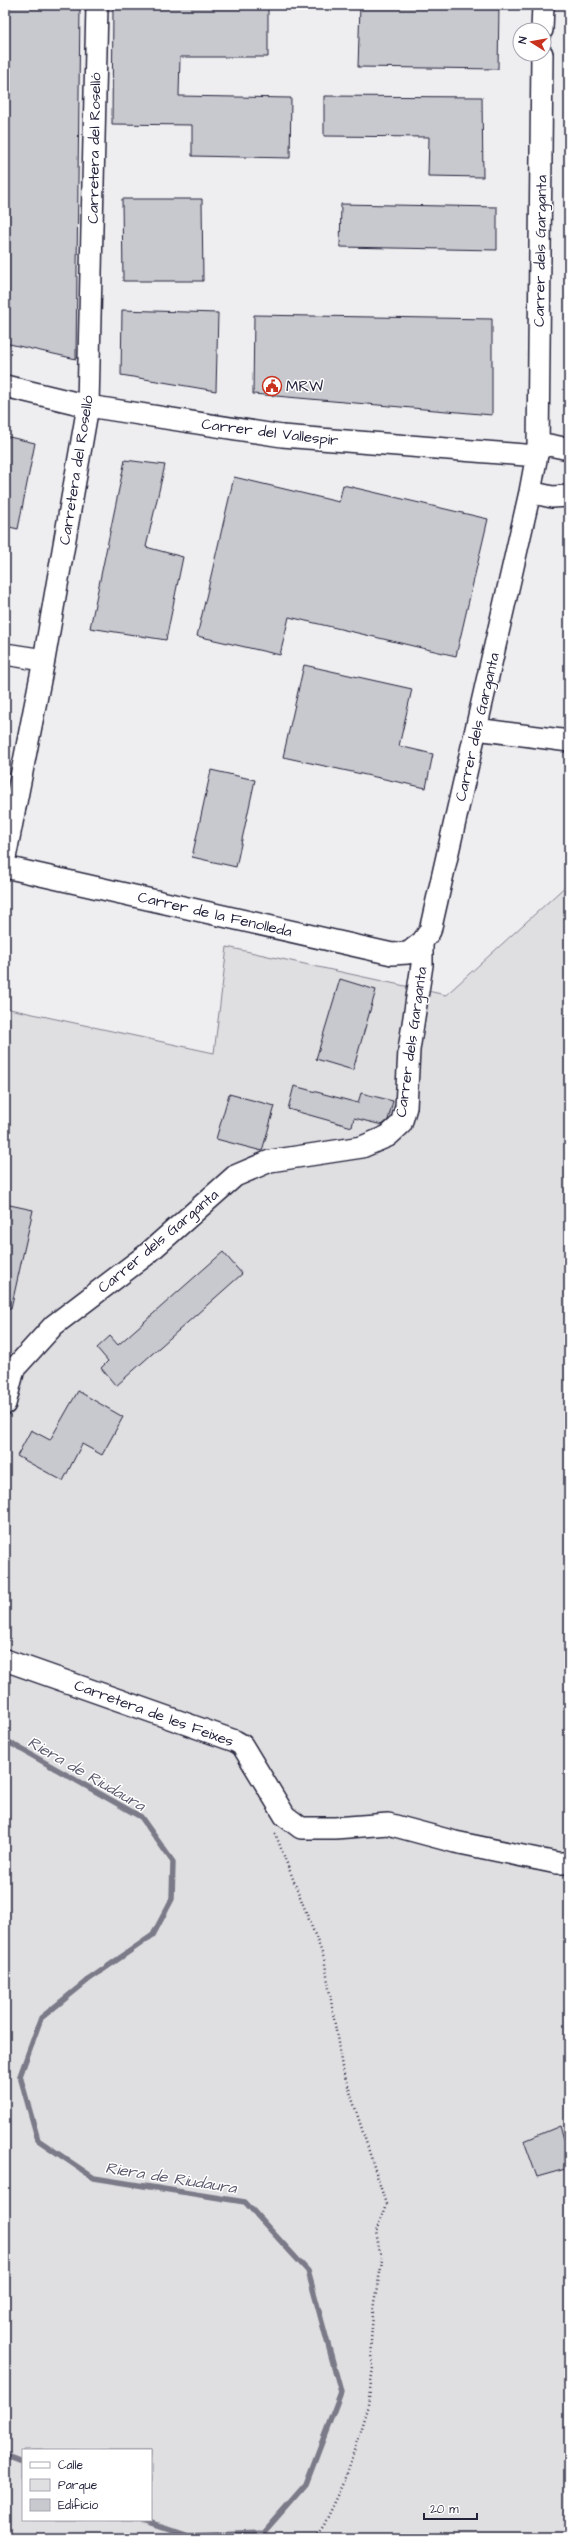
<svg xmlns="http://www.w3.org/2000/svg" width="574" height="2543" viewBox="0 0 574 2543" font-family="'Architects Daughter',sans-serif">
	<rect width="100%" height="100%" fill="#fff"/>
	<filter id="ink" filterUnits="userSpaceOnUse"><feTurbulence type="fractalNoise" baseFrequency=".025" numOctaves="2"/><feDisplacementMap in="SourceGraphic" scale="8" xChannelSelector="R" yChannelSelector="G"/><feConvolveMatrix kernelMatrix="1 2 1 2 8 2 1 2 1" color-interpolation-filters="sRGB"/></filter>
	<g filter="url(#ink)">
		<!-- built -->
		<path fill="#eeeef1" fill-rule="evenodd" d="M5,5h564v878l-123,112 -219,-48 -13,106 -209,-45zM520,30h24v24h-24z"/>
		<!-- green -->
		<path fill="#dfdfe2" stroke="#80808e" fill-rule="evenodd" d="M569,883v1655h-564v-1530l209,45 13,-106 219,48zM23,2450h128v70h-128z"/>
		<g fill="none" stroke-linecap="round" stroke-linejoin="round">
			<!-- stream -->
			<path stroke="#7a7a88" stroke-width="5.5" d="M5,1740l136,77 32,45 -1,37 -19,36 -65,45 -47,38 -21,58 18,64 56,38 151,24 63,69 33,121 -35,92 -42,48 -76,3 -44,-15
				M5,2455l18,7"/>
		</g>
		<!-- building -->
		<path fill="#c8c8cf" stroke="#22223b" d="M8,5h72l-4,354 -71,-16z
			M113,5h155v52h-88l-1,39 112,2 -1,60 -98,-2v-31l-80,-1z
			M360,5h139l-1,64 -140,-2z
			M324,96l158,1 1,80 -55,-1 1,-39 -105,-1z
			M122,199h80l1,82h-80z
			M341,204l156,3v43l-157,-3z
			M122,310l96,3 -2,78 -95,-16z
			M254,315l238,4v96l-239,-21z
			M5,436l30,7 -17,86 -13,-3z
			M125,460l40,5 -19,82 37,10 -17,83 -76,-12z
			M234,477l105,25 4,-17 145,34 -32,137 -167,-39 -9,38 -83,-19z
			M304,665l108,24 -13,57 34,8 -7,34 -143,-31z
			M211,770l44,10 -19,87 -44,-10z
			M340,979l36,11 -23,80 -37,-11z
			M294,1086l64,17 3,-10 32,8 -5,19 -6,5 -28,-7 -2,9 -64,-18z
			M229,1094l46,12 -13,45 -46,-12z
			M5,1204l28,6 -22,98h-6z
			M223,1252l19,22 -126,112 -15,-18 7,-7 -11,-13 13,-12 8,9z
			M78,1391l45,26 -21,38 -20,-11 -19,37 -46,-25 14,-26 19,10z
			M560,2126l9,29v13l-32,9 -13,-36z"/>
		<g fill="none" stroke-linecap="round" stroke-linejoin="round">
			<defs>
				<path id="minor" d="M542,30l1,-25
					M5,386l83,20 194,30 255,20
					M538,449l11,-4 20,4
					M530,492l22,5 17,-1
					M5,654l39,6
					M476,729l93,12
					M5,858l39,-198 44,-254 9,-401
					M5,867l387,87 16,-1 14,-11
					M5,1404l9,-35 40,-44 92,-70 89,-79 35,-15 92,-14 26,-11 13,-12 5,-17 3,-57 13,-85v-23l8,-11 100,-439 8,-43 4,-395
					M5,1660l230,81 7,4 43,71 16,12h34l53,-4 67,18 102,21h12"/>
			</defs>
			<!-- minor casing -->
			<use href="#minor" stroke="#22223b" stroke-width="24"/>
			<!-- path -->
			<path stroke="#22223b" stroke-width="2.5" stroke-dasharray="1 3" stroke-linecap="butt" d="M275,1833l49,125 18,109 44,137 -10,28 6,31 -8,39 -3,38 2,27 -5,38 -24,78 -20,42 -9,13"/>
			<!-- minor -->
			<use href="#minor" stroke="#fff" stroke-width="21"/>
		</g>
	</g>
	<!-- icons -->
	<defs>
		<symbol id="civic-ring" viewBox="-11 -11 22 22"><circle r="9.5" fill="#fff" stroke="#c8321e" stroke-width="1.5"/><path d="M-.6-6.5H3V-4.5H.6V-3L4-1V1h2V6H-6V1h2V-1L-.6-3ZM-1.2 2.5V6h2.4V2.5Z" fill="#c8321e"/></symbol>
	</defs>
	<g fill-rule="evenodd">
		<use href="#civic-ring" x="261" y="375" width="22" height="22"/>
	</g>
	<g text-anchor="middle" stroke-width="3" stroke-linejoin="round" paint-order="stroke">
		<!-- street labels -->
		<g font-size="15" fill="#22223b" stroke="#fff">
			<text transform="translate(94 148) rotate(-89)" y="5">Carretera del Roselló</text>
			<text transform="translate(540 251) rotate(-89)" y="5">Carrer dels Garganta</text>
			<text transform="translate(270 432) rotate(7)" y="5">Carrer del Vallespir</text>
			<text transform="translate(76 470) rotate(-81)" y="5">Carretera del Roselló</text>
			<text transform="translate(477 727) rotate(-77)" y="5">Carrer dels Garganta</text>
			<text transform="translate(215 914) rotate(13)" y="5">Carrer de la Fenolleda</text>
			<text transform="translate(411 1042) rotate(-82)" y="5">Carrer dels Garganta</text>
			<text transform="translate(158 1241) rotate(-40)" y="5">Carrer dels Garganta</text>
			<text transform="translate(154 1713) rotate(20)" y="5">Carretera de les Feixes</text>
		</g>
		<!-- poi labels -->
		<g font-size="15" fill="#22223b" stroke="#fff" text-anchor="start">
			<text x="286" y="391">MRW</text>
		</g>
		<!-- water labels -->
		<g font-size="16" font-style="italic" fill="#5c5c6f" stroke="#fff">
			<text transform="translate(87 1773) rotate(30)" y="6">Riera de Riudaura</text>
			<text transform="translate(171 2177) rotate(9)" y="6">Riera de Riudaura</text>
		</g>
	</g>
	<!-- margin -->
	<rect width="574" height="2543" fill="none" stroke="#fff" stroke-width="20"/>
	<rect x="10" y="10" width="554" height="2523" fill="none" stroke="#22223b" stroke-width="1.5" filter="url(#ink)"/>
	<!-- legend -->
	<rect x="22" y="2449" width="130" height="72" fill="#ffffff" stroke="#a7a7b1"/>
	<rect x="30" y="2462" width="20" height="6" fill="#ffffff" stroke="#a7a7b1"/>
	<text x="58" y="2469" font-size="12" fill="#22223b">Calle</text>
	<rect x="30" y="2479" width="20" height="12" fill="#dfdfe2" stroke="#a7a7b1"/>
	<text x="58" y="2489" font-size="12" fill="#22223b">Parque</text>
	<rect x="30" y="2499" width="20" height="12" fill="#c8c8cf" stroke="#a7a7b1"/>
	<text x="58" y="2509" font-size="12" fill="#22223b">Edificio</text>
	<!-- north arrow -->
	<g transform="translate(532 42) rotate(281)"><circle r="19" fill="#ffffff" stroke="#a7a7b1"/>
	<path d="M0-3L7 15L0 10L-7 15Z" fill="#c8321e"/>
	<text y="-6" font-size="11" font-weight="bold" text-anchor="middle" fill="#22223b">N</text>
	</g>
	<!-- scale -->
	<path d="M424 2513v6h53v-6" fill="none" stroke="#22223b" stroke-width="2"/>
	<text x="430" y="2513" font-size="12" fill="#22223b" stroke="#ffffff" stroke-width="3" paint-order="stroke">20 m</text>
</svg>
